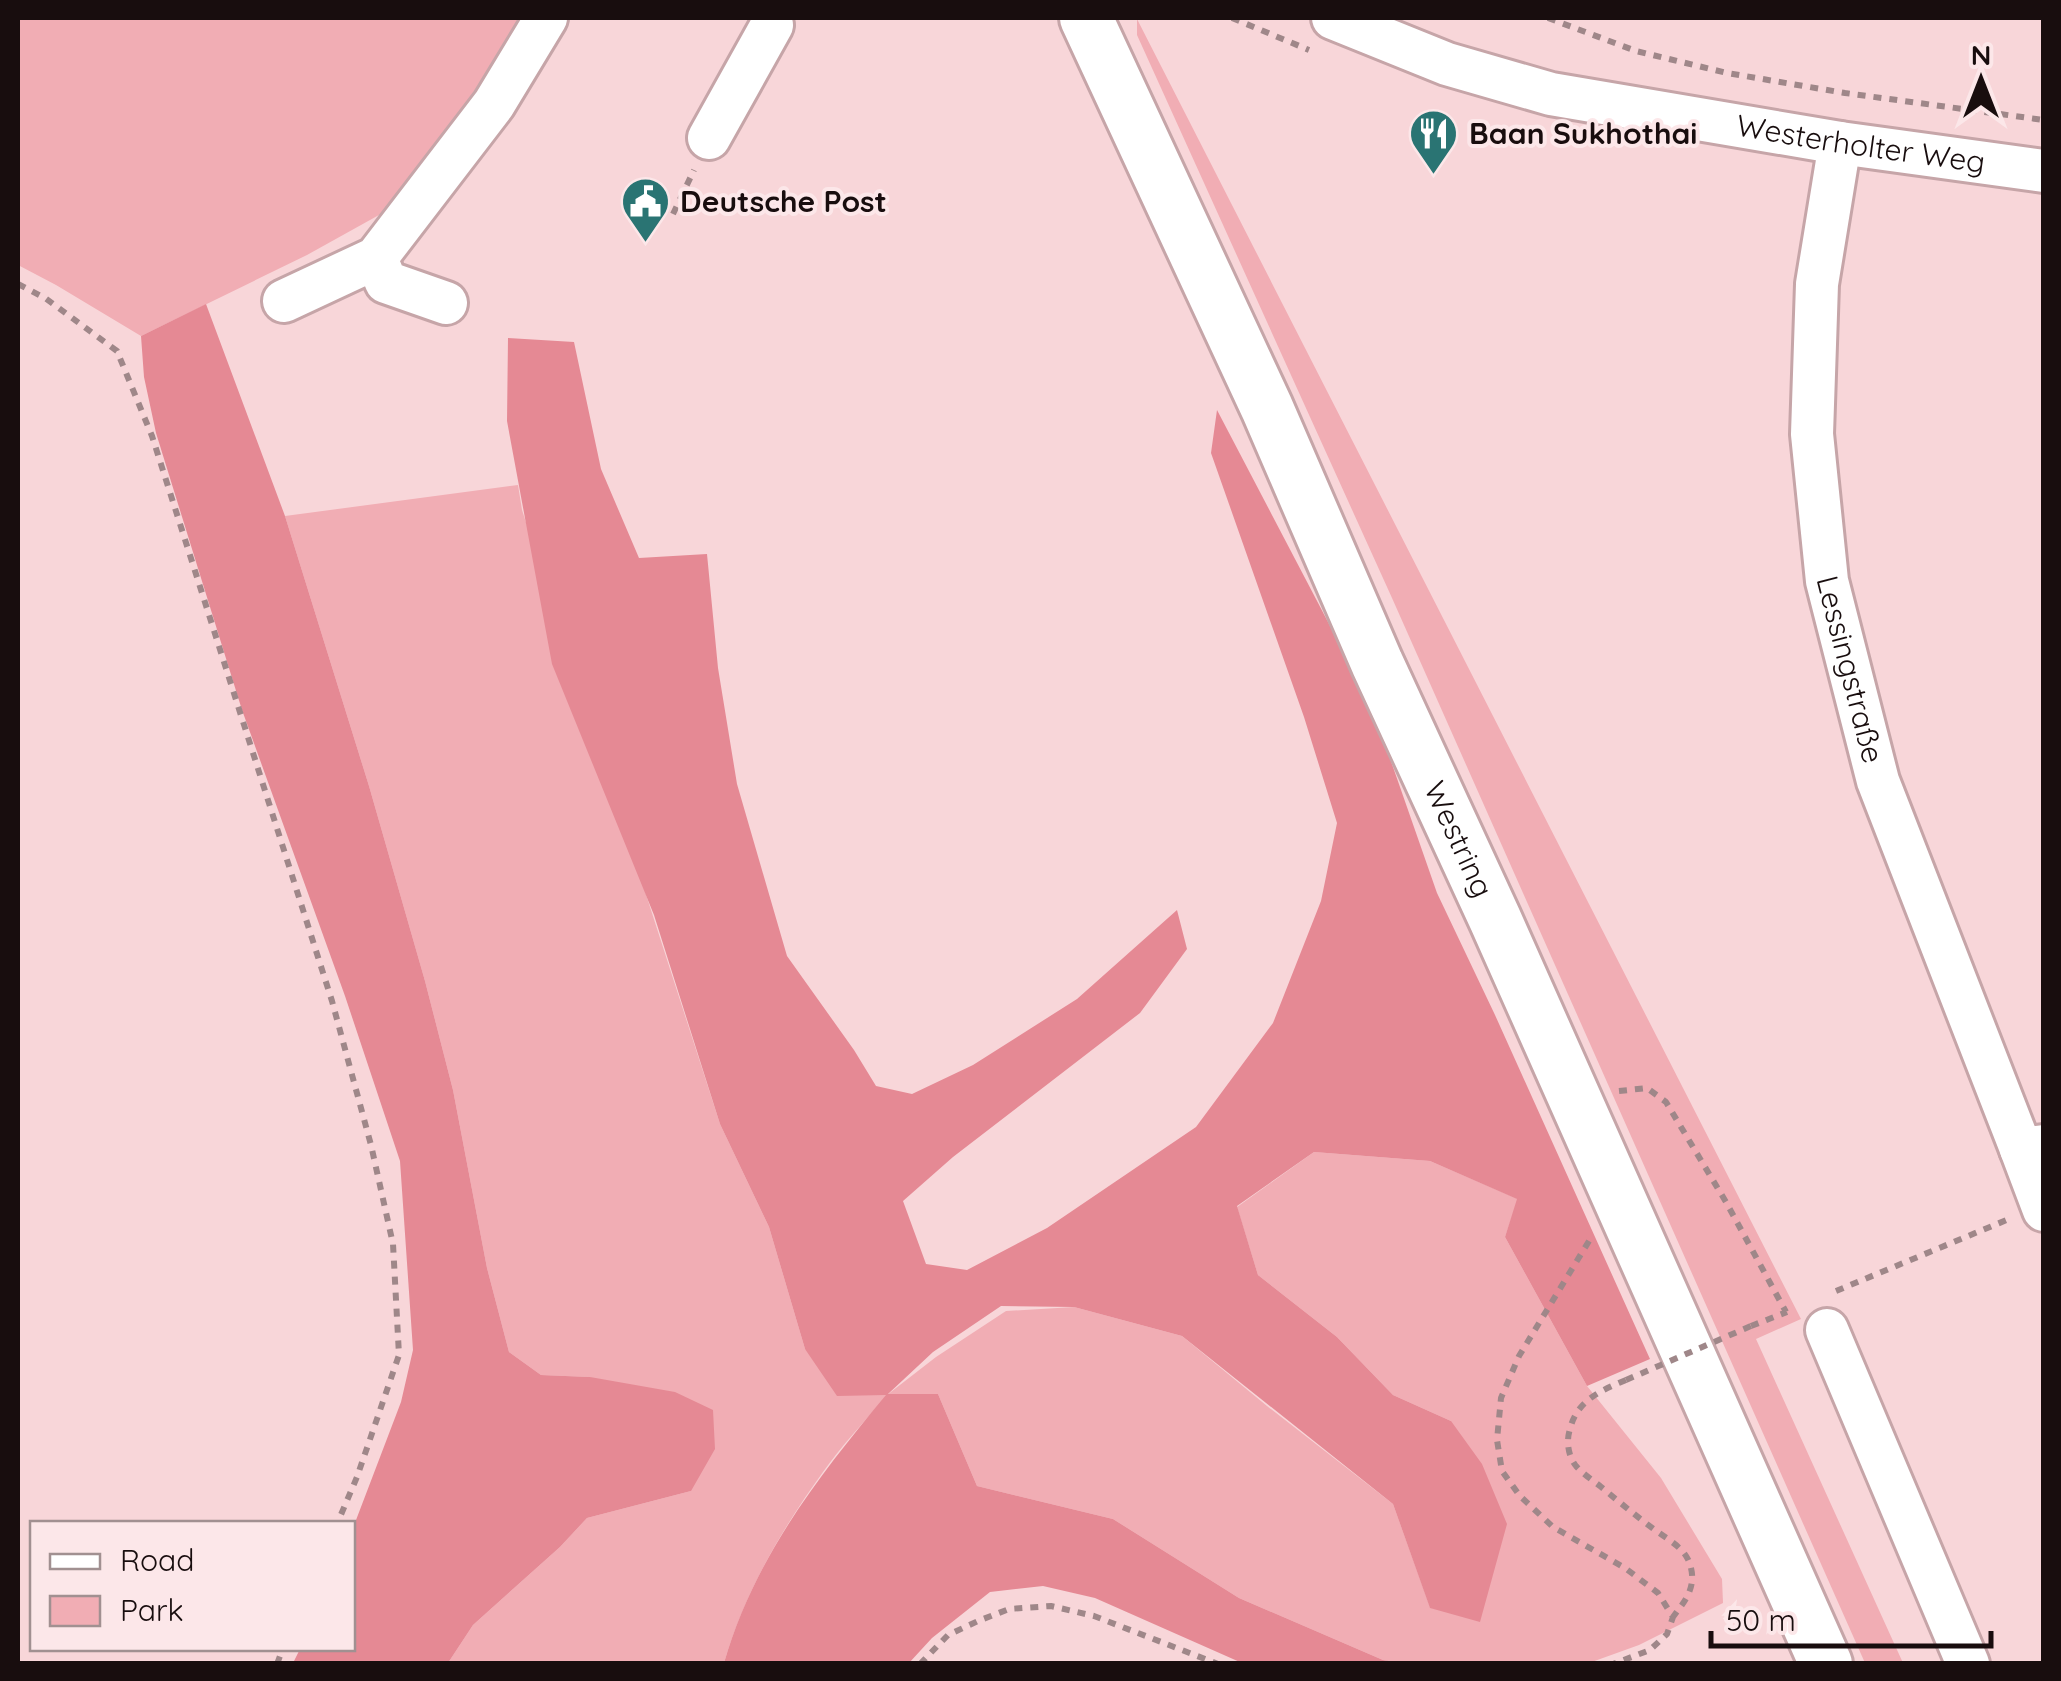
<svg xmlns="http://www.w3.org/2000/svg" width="2061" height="1681" viewBox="0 0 2061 1681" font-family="Quicksand,sans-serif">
	<rect width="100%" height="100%" fill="#f8d6d9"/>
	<!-- green -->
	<path fill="#f1adb4" d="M18,18h501l-46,82 -85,110 -81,45 -166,81 -85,-51 -38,-20z
		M1137,19l664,1300 -45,20 147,324h-38l-473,-1065 -255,-563z
		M518,485l4,25 198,614 49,103 36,122 82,46 49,-38 70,-46 68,-4 108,29 85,70 126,98 37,103 21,-186 -58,-26 -56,-58 -79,-62 -21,-68 77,-55 116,9 88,38 -13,38 82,149 74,92 61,101 1,24 -84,42 -50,18 -189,1 -17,-4 -144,-62 -126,-79 -136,-33 -39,-92 -51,1c-21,25 -45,50 -64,77 -42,58 -79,122 -99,191h-276l25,-38 87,-78 27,-29 104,-27 -101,-114 -49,-2 -32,-23 -22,-84 -34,-178 -28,-109 -56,-195 -84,-270z"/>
	<!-- forest -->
	<path fill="#e58994" d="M206,304l79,212 84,270 56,195 28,109 34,178 22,84 32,23 49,2 85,15 38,18 2,39 -24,42 -104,27 -27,29 -87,78 -25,38h-155l7,-14 52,-1 1,-120 48,-126 12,-52 -13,-189 -55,-165 -103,-286 -86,-277 -12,-56 -3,-41z
		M508,338l66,4 27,127 38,89 68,-4 11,114 19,116 50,172 67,94 22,36 36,8 61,-29 104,-66 100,-89 10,39 -47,64 -187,144 -50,44 23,63 41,6 80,-42 149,-101 77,-104 48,-122 16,-78 -33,-106 -93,-264 6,-43 154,294 66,189 58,122 155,344 -63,27 -82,-149 12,-38 -87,-38 -116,-9 -77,54 21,69 79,62 56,58 58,26 31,43 25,60 -27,98 -50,-14 -37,-104 -211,-168 -108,-29 -73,-1 -68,46 -45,42h50l39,92 136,33 126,79 144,62 17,3h-158l-147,-65 -52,-12 -53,6 -58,46 -23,25h-185c30,-104 93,-185 162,-268l-49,1 -32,-47 -36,-122 -49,-103 -66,-209 -102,-251 -45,-243z"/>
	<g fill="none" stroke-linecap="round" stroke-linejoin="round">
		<defs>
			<g id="minor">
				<path id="s1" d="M1333,18l114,46 104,30 289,49 204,28"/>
				<path d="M709,138l63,-113"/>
				<path id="s2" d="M1840,143l-23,141 -5,150 15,147 51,200 143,368 23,-3"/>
				<path d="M376,258l10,24 60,21"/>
				<path d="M284,301l92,-43 118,-154 52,-86"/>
				<path d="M2021,1149l23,61"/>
				<path d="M1827,1330l141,334"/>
			</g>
			<g id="major">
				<path id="s3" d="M1086,18l181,390 110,255 118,256 331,745"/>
			</g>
		</defs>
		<!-- minor casing -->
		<use href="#minor" stroke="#c6a5a8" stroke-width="48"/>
		<!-- major casing -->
		<use href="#major" stroke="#c6a5a8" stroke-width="58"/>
		<!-- path -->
		<path stroke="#9f8789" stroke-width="6" stroke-dasharray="8 8" stroke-linecap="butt" d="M1232,18l77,32
			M1548,18l88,33 91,22 118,20 199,27
			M673,214l21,-44
			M18,284l27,14 72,53 35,85 180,565 39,144 22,99 6,111 -42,122 -20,47
			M1619,1091l28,-3 19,14 60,100 60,110
			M1589,1241l-70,115 -18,42 -4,42 5,31 18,25 33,31 72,41 33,25 15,24 -6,17 -17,16 -37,14
			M1836,1291l173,-72
			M1751,1326l36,-14
			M1626,1380c-24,10 -49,20 -56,49 -4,12 -2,27 6,37 6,7 16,14 24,20 18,15 36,30 55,44 15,11 32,19 36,38 5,21 -7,34 -18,49
			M277,1664l6,-16
			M920,1664l28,-29 30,-14 31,-12 42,-3 43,10 124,48"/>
		<!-- minor -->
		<use href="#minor" stroke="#fff" stroke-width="42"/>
		<!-- major -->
		<use href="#major" stroke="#fff" stroke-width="52"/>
		<!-- path-bridge -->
		<path stroke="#9f8789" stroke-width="6" stroke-dasharray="8 8" stroke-linecap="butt" d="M1626,1380l125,-54"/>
	</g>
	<!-- icons -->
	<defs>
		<symbol id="restaurant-pin" viewBox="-11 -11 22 30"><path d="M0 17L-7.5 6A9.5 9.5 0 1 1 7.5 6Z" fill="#2a7473" stroke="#fce7e9"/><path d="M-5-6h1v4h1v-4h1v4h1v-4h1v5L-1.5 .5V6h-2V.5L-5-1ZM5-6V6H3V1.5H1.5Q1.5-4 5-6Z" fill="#fff"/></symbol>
		<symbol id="civic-pin" viewBox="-11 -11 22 30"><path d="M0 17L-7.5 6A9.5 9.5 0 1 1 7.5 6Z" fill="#2a7473" stroke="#fce7e9"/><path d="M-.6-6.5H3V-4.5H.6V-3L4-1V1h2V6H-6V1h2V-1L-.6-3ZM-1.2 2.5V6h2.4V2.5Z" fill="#fff"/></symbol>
	</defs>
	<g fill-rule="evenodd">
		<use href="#restaurant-pin" x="1406" y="106" width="55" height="75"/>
		<use href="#civic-pin" x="618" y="174" width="55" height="75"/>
	</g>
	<g text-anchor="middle" stroke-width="8" stroke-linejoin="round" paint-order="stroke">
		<!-- poi labels -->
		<g font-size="30" font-weight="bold" fill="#180d0e" stroke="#fce7e9" text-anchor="start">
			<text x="1469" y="144">Baan Sukhothai</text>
			<text x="680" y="212">Deutsche Post</text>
		</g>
		<!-- street labels -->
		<g font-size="30" fill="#180d0e" stroke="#fce7e9">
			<text dy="10" stroke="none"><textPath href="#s1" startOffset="545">Westerholter Weg</textPath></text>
			<text dy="10" stroke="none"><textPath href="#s2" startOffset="532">Lessingstraße</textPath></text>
			<text dy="10" stroke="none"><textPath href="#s3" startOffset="902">Westring</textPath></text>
		</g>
	</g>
	<!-- border -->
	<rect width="2061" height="1681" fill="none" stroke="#180d0e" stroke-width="40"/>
	<!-- legend -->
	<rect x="30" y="1521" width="325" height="130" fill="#fce7e9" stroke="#a19091" stroke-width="2.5"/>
	<rect x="50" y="1554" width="50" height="15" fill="#ffffff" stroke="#a19091" stroke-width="2.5"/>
	<text x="120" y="1571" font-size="30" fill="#180d0e">Road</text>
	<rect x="50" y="1596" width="50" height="30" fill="#f1adb4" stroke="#a19091" stroke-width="2.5"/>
	<text x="120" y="1621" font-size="30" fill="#180d0e">Park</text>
	<!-- north arrow -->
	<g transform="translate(1981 80)" stroke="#fce7e9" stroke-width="8" paint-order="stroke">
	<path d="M0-8L18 38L0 25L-18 38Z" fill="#180d0e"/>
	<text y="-15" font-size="28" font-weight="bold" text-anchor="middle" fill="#180d0e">N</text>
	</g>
	<!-- scale -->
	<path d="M1711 1631v15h280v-15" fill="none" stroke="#180d0e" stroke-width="5"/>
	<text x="1726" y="1631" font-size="30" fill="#180d0e" stroke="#fce7e9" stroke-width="8" paint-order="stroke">50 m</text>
</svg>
